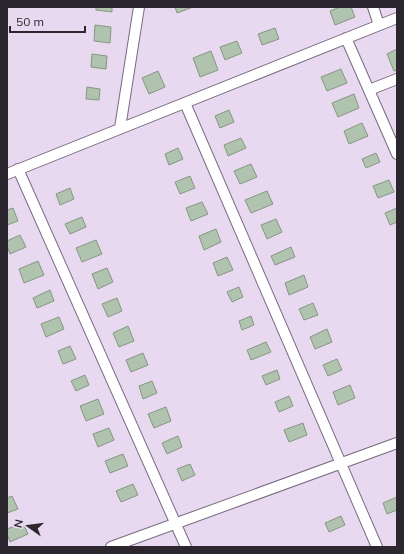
<svg xmlns="http://www.w3.org/2000/svg" width="404" height="554" viewBox="0 0 404 554" font-family="Mulish,sans-serif">
	<rect width="100%" height="100%" fill="#e8d9f0"/>
	<!-- building -->
	<path fill="#b0c3ae" stroke="#859783" d="M96,7h16v5l-16,-2z
		M175,7h18l-16,6z
		M340,7h11l4,10 -20,8 -5,-14z
		M95,25l16,2 -1,16 -16,-2z
		M275,28l4,11 -17,6 -4,-11z
		M237,41l5,12 -17,7 -5,-13z
		M397,49v21l-3,1 -7,-17z
		M211,51l7,19 -18,7 -7,-19z
		M92,54l15,2 -1,13 -15,-2z
		M341,69l6,14 -20,8 -6,-14z
		M158,71l7,16 -16,7 -7,-16z
		M87,87l13,2 -1,11 -13,-1z
		M354,94l5,14 -21,9 -6,-14z
		M229,110l5,12 -14,6 -5,-12z
		M362,123l6,13 -19,8 -5,-13z
		M241,138l5,10 -18,8 -4,-11z
		M178,148l5,11 -14,6 -4,-11z
		M376,153l4,9 -14,6 -4,-9z
		M251,164l6,13 -17,7 -6,-13z
		M190,176l5,12 -15,6 -5,-12z
		M389,180l5,12 -16,6 -5,-12z
		M70,188l4,11 -14,6 -4,-11z
		M267,191l6,13 -22,9 -6,-13z
		M202,202l6,12 -17,7 -5,-13z
		M13,208l5,13 -11,4v-15z
		M397,208v14l-7,3 -5,-12z
		M82,217l4,10 -16,7 -5,-10z
		M276,219l6,13 -15,7 -6,-14z
		M216,229l5,13 -17,8 -5,-14z
		M20,235l6,12 -16,7 -3,-8v-5z
		M96,240l6,14 -20,8 -6,-14z
		M291,247l4,10 -20,8 -4,-9z
		M227,257l6,13 -15,6 -5,-13z
		M38,261l6,14 -20,8 -5,-14z
		M107,268l6,14 -15,7 -6,-15z
		M304,275l4,12 -19,8 -4,-12z
		M239,287l4,10 -11,5 -5,-10z
		M50,290l4,11 -17,7 -4,-10z
		M117,298l5,13 -14,6 -6,-13z
		M313,303l5,12 -14,5 -5,-11z
		M251,316l3,9 -12,5 -3,-9z
		M59,317l5,12 -18,8 -5,-13z
		M128,326l6,15 -15,6 -6,-14z
		M327,329l5,13 -17,7 -5,-12z
		M266,342l5,10 -20,8 -4,-10z
		M70,346l6,13 -13,5 -5,-13z
		M143,353l5,12 -17,7 -5,-12z
		M337,359l5,11 -14,6 -5,-11z
		M277,370l3,9 -14,6 -4,-9z
		M85,375l4,10 -13,6 -5,-10z
		M152,381l5,12 -14,6 -4,-13z
		M350,385l5,13 -17,7 -5,-13z
		M289,396l4,10 -14,6 -4,-10z
		M98,399l6,15 -18,7 -6,-15z
		M166,407l5,14 -17,7 -6,-14z
		M303,423l4,12 -18,7 -5,-12z
		M109,428l5,12 -16,7 -5,-13z
		M178,436l4,11 -15,7 -5,-11z
		M123,454l5,12 -18,7 -5,-12z
		M190,464l5,11 -13,6 -5,-12z
		M133,484l5,11 -17,7 -5,-11z
		M12,496l6,13 -11,4v-15z
		M397,497v13l-10,4 -4,-11z
		M341,516l4,9 -16,7 -4,-9z
		M23,523l5,11 -18,8 -3,-8v-5z"/>
	<g fill="none" stroke-linecap="round" stroke-linejoin="round">
		<defs>
			<path id="minor" d="M373,7l6,18
				M346,38l51,116
				M369,90l28,-11
				M185,103l192,444
				M120,128l19,-121
				M18,169l168,378
				M7,174l390,-156
				M111,547l286,-104"/>
		</defs>
		<!-- minor casing -->
		<use href="#minor" stroke="#796b80" stroke-width="12"/>
		<!-- minor -->
		<use href="#minor" stroke="#fff" stroke-width="10"/>
	</g>
	<!-- border -->
	<rect width="404" height="554" fill="none" stroke="#2c262f" stroke-width="16"/>
	<!-- north arrow -->
	<g transform="translate(28 526) rotate(284)" stroke="#e8d9f0" stroke-width="3" paint-order="stroke">
	<path d="M0-3L7 15L0 10L-7 15Z" fill="#2c262f"/>
	<text y="-6" font-size="11" font-weight="bold" text-anchor="middle" fill="#2c262f">N</text>
	</g>
	<!-- scale -->
	<path d="M10 26v6h75v-6" fill="none" stroke="#2c262f" stroke-width="2"/>
	<text x="16" y="26" font-size="12" fill="#2c262f" stroke="#e8d9f0" stroke-width="3" paint-order="stroke">50 m</text>
</svg>
